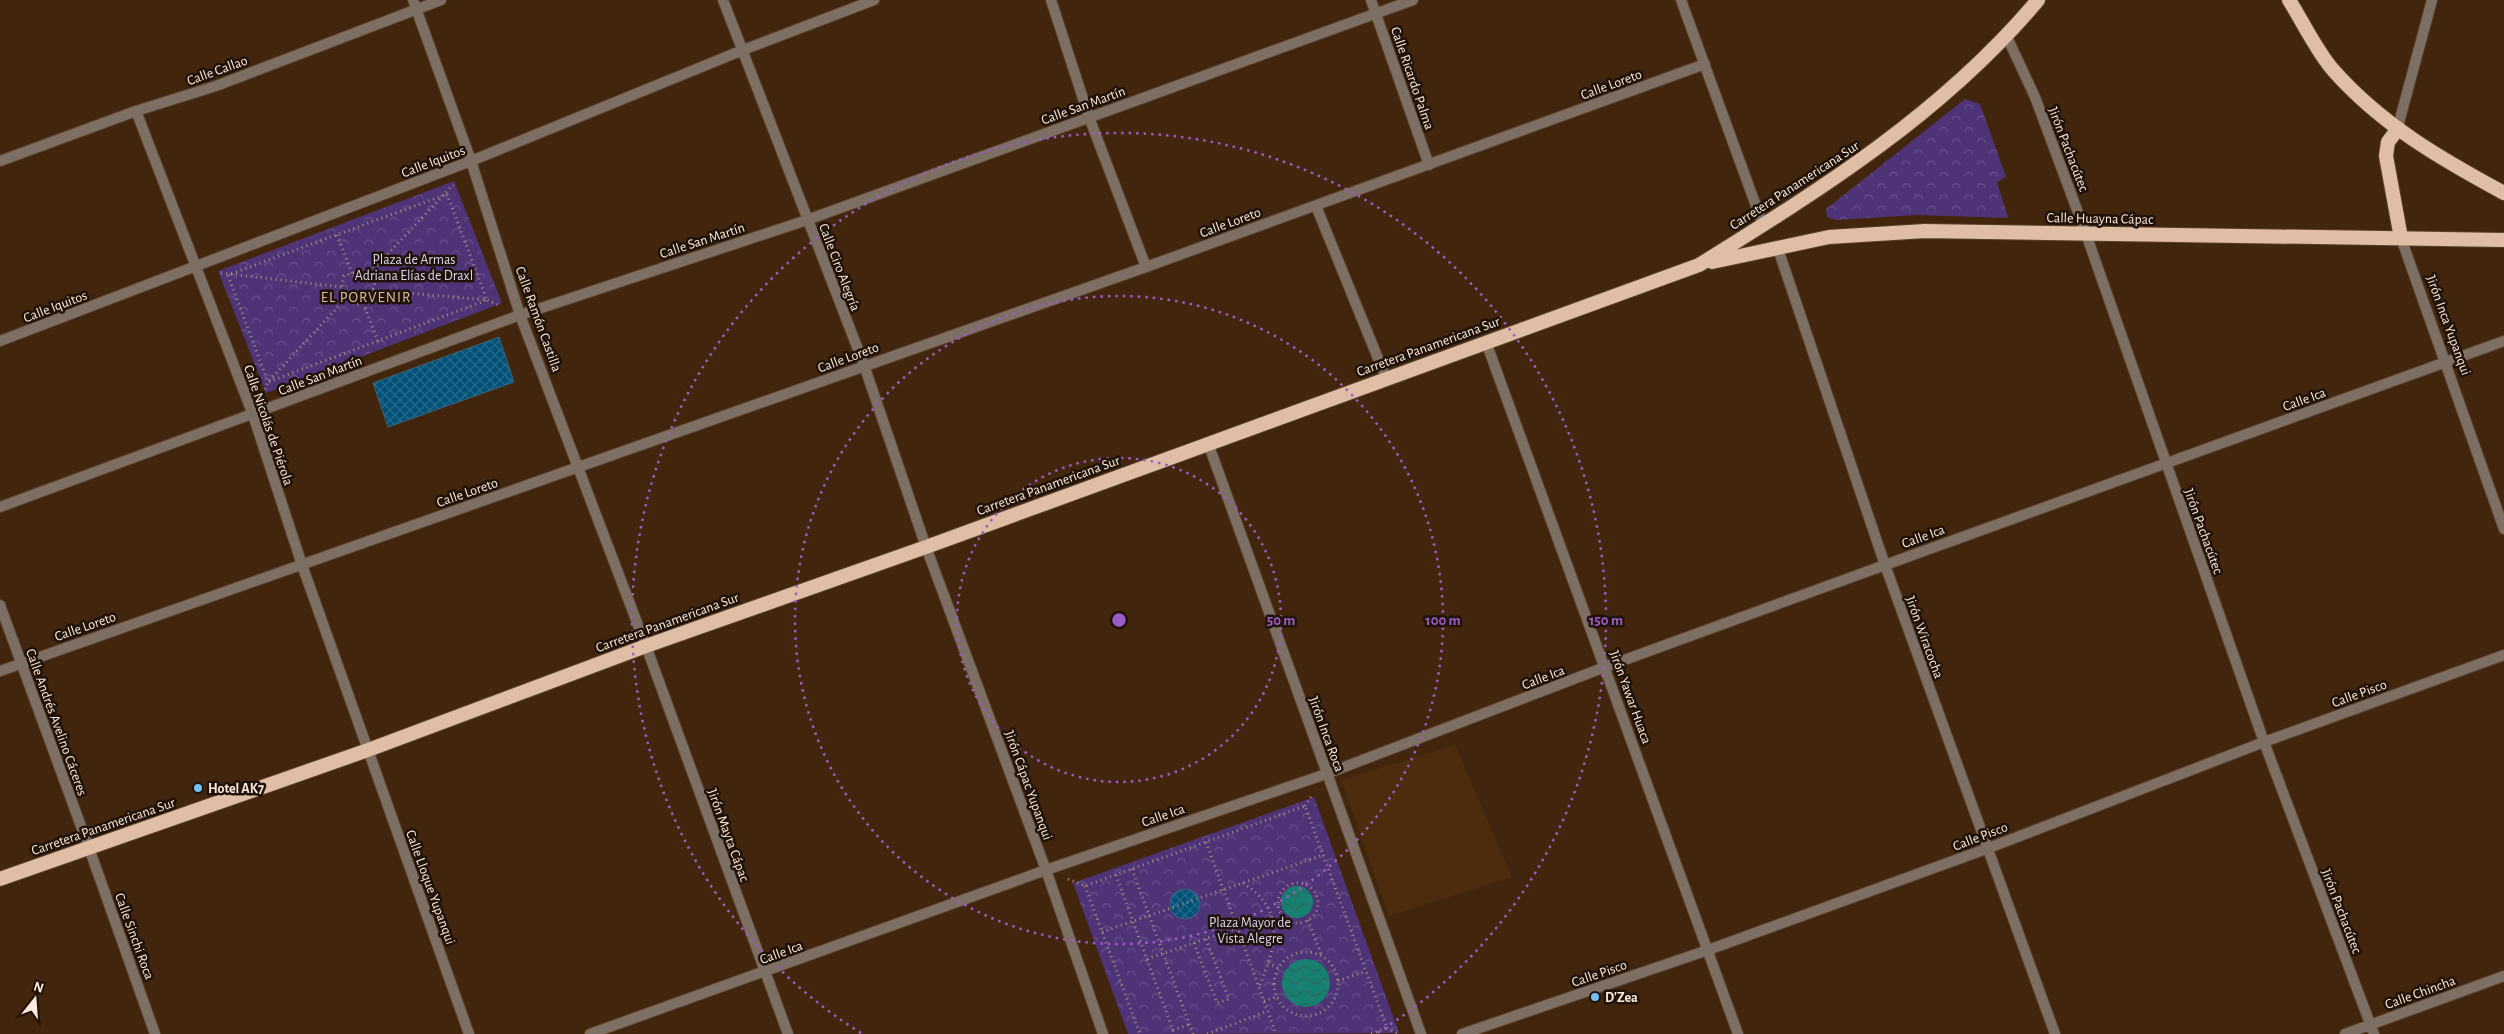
<svg xmlns="http://www.w3.org/2000/svg" width="2504" height="1034" viewBox="0 0 2504 1034" font-family="'Alegreya Sans',sans-serif">
	<defs>
		<pattern id="park-crowns" width="20" height="18" patternUnits="userSpaceOnUse" patternTransform="scale(1.25)"><rect width="20" height="18" fill="#4e3377"/><path d="M2 6a3 3 0 1 1 6 0M12 15a3 3 0 1 1 6 0" fill="none" stroke="#68518a"/></pattern>
		<pattern id="water-waves" width="16" height="10" patternUnits="userSpaceOnUse" patternTransform="scale(1.25)"><rect width="16" height="10" fill="#178070"/><path d="M0 5q4-4 8 0t8 0" fill="none" stroke="#2f665b"/></pattern>
		<pattern id="building-cross-hatch" width="8" height="8" patternUnits="userSpaceOnUse" patternTransform="scale(1.25)"><rect width="8" height="8" fill="#005077"/><path d="M0 0l8 8M0 8l8-8" fill="none" stroke="#26698a"/></pattern>
	</defs>
	<rect width="100%" height="100%" fill="#41250d"/>
	<!-- built -->
	<path fill="#4d2c0d" d="M1455,745l57,132 -123,39 -48,-136z"/>
	<!-- park -->
	<path fill="url(#park-crowns)" d="M1965,99l15,5 26,73 -9,5 11,36 -92,-3 -80,5 -9,-3 -1,-8z
		M454,181l48,122 -236,90 -48,-122z
		M1314,797l85,236 -271,1 -55,-151z"/>
	<!-- water -->
	<path fill="url(#water-waves)" d="M1281 902a16 16 0 1 1 32 0a16 16 0 1 1-32 0Z
		M1282 983a24 24 0 1 1 48 0a24 24 0 1 1-48 0Z"/>
	<!-- building -->
	<path fill="url(#building-cross-hatch)" stroke="#3f627a" d="M499,337l15,45 -126,45 -15,-44z
		M1170 904a15 15 0 1 1 30 0a15 15 0 1 1-30 0Z"/>
	<g fill="none" stroke-linecap="round" stroke-linejoin="round">
		<defs>
			<path id="minor" d="M413,0l58,161 49,154 126,331 142,388
				M723,0l141,365 62,182 120,323 57,164
				M1051,0l38,117 57,150
				M1371,0l58,165
				M1681,0l82,225
				M2007,37l28,60 51,137 178,508 110,292
				M136,111l117,304 49,150 66,185
				M2397,130l35,-130
				M0,161l136,-50 80,-25 225,-86
				M1316,206l70,172
				M2401,238l103,291
				M1777,246l108,319 170,469
				M0,341l471,-180 272,-111 131,-50
				M1208,443l213,591
				M0,507l520,-192 287,-95 606,-220
				M0,605l89,243
				M0,671l1146,-404 559,-203
				M590,1034l456,-164 280,-96 279,-107 280,-102 619,-224
				M1462,1034l246,-84 278,-101 278,-107 240,-87
				M2345,1034l159,-58"/>
			<path id="tertiary" d="M1486,342l252,692
				M368,750l101,284
				M89,848l66,186"/>
			<path id="trunk" d="M2289,0c14,22 28,52 45,71 48,54 107,88 170,122
				M2397,130l-9,12 -2,14 15,82
				M1712,262l117,-25 96,-6 579,9
				M0,879l368,-129 278,-104 280,-99 773,-282c124,-77 244,-152 339,-265"/>
		</defs>
		<!-- minor casing -->
		<use href="#minor" stroke="#5b412a" stroke-width="12"/>
		<!-- tertiary casing -->
		<use href="#tertiary" stroke="#5b412a" stroke-width="12"/>
		<!-- trunk casing -->
		<use href="#trunk" stroke="#5b412a" stroke-width="16"/>
		<!-- path -->
		<path stroke="#a7907e" stroke-width="3" stroke-dasharray="1 4" stroke-linecap="butt" d="M447,194l40,106 -219,82 -40,-107z
			M337,235l15,38
			M361,270l14,12 -4,18 -16,5 -15,-11 4,-18z
			M221,273l121,14
			M367,276l86,-91
			M373,290l114,10 14,6
			M363,303l15,38
			M263,394l5,-12 78,-84
			M1305,806l7,-11
			M1206,842l70,192
			M1132,869l61,165
			M1116,875l57,155 17,-6
			M1068,879l17,7 220,-80 82,222 -17,6
			M1278 903a20 20 0 1 1 40 0a20 20 0 1 1-40 0Z
			M1243,883c44,28 33,63 16,104
			M1085,886l55,148
			M1308,920l14,37
			M1102,932l221,-77
			M1194,943l23,60 12,-4 -23,-60
			M1274 984a32 32 0 1 1 64 0a32 32 0 1 1-64 0Z
			M1147,959l90,-31
			M1268,963l10,5
			M1338,981l28,-10
			M1264,1001l12,-4
			M1387,1028l12,6
			M1207,1034l61,-23"/>
		<!-- minor -->
		<use href="#minor" stroke="#7e6f64" stroke-width="10"/>
		<!-- tertiary -->
		<use href="#tertiary" stroke="#7e6f64" stroke-width="10"/>
		<!-- trunk -->
		<use href="#trunk" stroke="#e0bea5" stroke-width="14"/>
	</g>
	<!-- distance rings -->
	<g fill="none" stroke="#9c5cc6" stroke-width="2.5" stroke-dasharray="2.5 5">
		<circle cx="1119" cy="620" r="162"/>
		<circle cx="1119" cy="620" r="324"/>
		<path d="M861 1033A487 487 0 1 1 1377 1033"/>
	</g>
	<!-- markers -->
	<g fill="#72c1f5" stroke="#1f1208" stroke-width="2">
		<circle cx="198" cy="788" r="5"/>
		<circle cx="1595" cy="997" r="5"/>
	</g>
	<g text-anchor="middle" stroke-width="5" stroke-linejoin="round" paint-order="stroke">
		<!-- street labels -->
		<g font-size="14" fill="#fdeadc" stroke="#1f1208">
			<text transform="translate(217 70) rotate(-20)" y="5">Calle Callao</text>
			<text transform="translate(1413 78) rotate(71)" y="5">Calle Ricardo Palma</text>
			<text transform="translate(1611 84) rotate(-20)" y="5">Calle Loreto</text>
			<text transform="translate(1083 105) rotate(-20)" y="5">Calle San Martín</text>
			<text transform="translate(2069 149) rotate(69)" y="5">Jirón Pachacútec</text>
			<text transform="translate(433 161) rotate(-21)" y="5">Calle Iquitos</text>
			<text transform="translate(1794 185) rotate(-33)" y="5">Carretera Panamericana Sur</text>
			<text transform="translate(2100 218) rotate(1)" y="5">Calle Huayna Cápac</text>
			<text transform="translate(1230 222) rotate(-20)" y="5">Calle Loreto</text>
			<text transform="translate(702 240) rotate(-18)" y="5">Calle San Martín</text>
			<text transform="translate(840 267) rotate(69)" y="5">Calle Ciro Alegría</text>
			<text transform="translate(55 306) rotate(-21)" y="5">Calle Iquitos</text>
			<text transform="translate(539 319) rotate(70)" y="5">Calle Ramón Castilla</text>
			<text transform="translate(2449 325) rotate(70)" y="5">Jirón Inca Yupanqui</text>
			<text transform="translate(1428 346) rotate(-20)" y="5">Carretera Panamericana Sur</text>
			<text transform="translate(848 357) rotate(-20)" y="5">Calle Loreto</text>
			<text transform="translate(320 375) rotate(-21)" y="5">Calle San Martín</text>
			<text transform="translate(2304 399) rotate(-20)" y="5">Calle Ica</text>
			<text transform="translate(269 425) rotate(71)" y="5">Calle Nicolás de Piérola</text>
			<text transform="translate(1048 485) rotate(-20)" y="5">Carretera Panamericana Sur</text>
			<text transform="translate(467 492) rotate(-19)" y="5">Calle Loreto</text>
			<text transform="translate(2204 531) rotate(70)" y="5">Jirón Pachacútec</text>
			<text transform="translate(1923 536) rotate(-20)" y="5">Calle Ica</text>
			<text transform="translate(667 622) rotate(-20)" y="5">Carretera Panamericana Sur</text>
			<text transform="translate(85 626) rotate(-19)" y="5">Calle Loreto</text>
			<text transform="translate(1925 637) rotate(70)" y="5">Jirón Wiracocha</text>
			<text transform="translate(1543 677) rotate(-21)" y="5">Calle Ica</text>
			<text transform="translate(2359 693) rotate(-20)" y="5">Calle Pisco</text>
			<text transform="translate(1631 697) rotate(70)" y="5">Jirón Yawar Huaca</text>
			<text transform="translate(57 722) rotate(70)" y="5">Calle Andrés Avelino Cáceres</text>
			<text transform="translate(1327 734) rotate(70)" y="5">Jirón Inca Roca</text>
			<text transform="translate(1029 785) rotate(70)" y="5">Jirón Cápac Yupanqui</text>
			<text transform="translate(1163 815) rotate(-19)" y="5">Calle Ica</text>
			<text transform="translate(103 826) rotate(-19)" y="5">Carretera Panamericana Sur</text>
			<text transform="translate(729 835) rotate(70)" y="5">Jirón Mayta Cápac</text>
			<text transform="translate(1980 836) rotate(-21)" y="5">Calle Pisco</text>
			<text transform="translate(431 887) rotate(70)" y="5">Calle Lloque Yupanqui</text>
			<text transform="translate(2342 911) rotate(69)" y="5">Jirón Pachacútec</text>
			<text transform="translate(135 936) rotate(70)" y="5">Calle Sinchi Roca</text>
			<text transform="translate(781 952) rotate(-20)" y="5">Calle Ica</text>
			<text transform="translate(1599 973) rotate(-19)" y="5">Calle Pisco</text>
			<text transform="translate(2420 992) rotate(-20)" y="5">Calle Chincha</text>
		</g>
		<!-- park labels -->
		<g font-size="14" fill="#ddd5f0" stroke="#1f1208">
			<text x="414" y="264">Plaza de Armas<tspan x="414" dy="16">Adriana Elías de Draxl</tspan></text>
			<text x="1250" y="927">Plaza Mayor de<tspan x="1250" dy="16">Vista Alegre</tspan></text>
		</g>
		<!-- poi labels -->
		<g font-size="14" font-weight="bold" fill="#fdeadc" stroke="#1f1208" text-anchor="start">
			<text x="208" y="793">Hotel AK7</text>
			<text x="1605" y="1002">D'Zea</text>
		</g>
		<!-- neighbourhood labels -->
		<g font-size="15" letter-spacing="1" fill="#e0bca1" stroke="#1f1208">
			<text x="366" y="302">EL PORVENIR</text>
		</g>
	</g>
	<circle cx="1119" cy="620" r="8" fill="#9c5cc6" stroke="#1f1208" stroke-width="2.5"/>
	<g font-size="15" text-anchor="middle" font-weight="bold" fill="#9c5cc6" stroke="#1f1208" stroke-width="5" stroke-linejoin="round" paint-order="stroke">
		<text x="1281" y="625">50 m</text>
		<text x="1443" y="625">100 m</text>
		<text x="1606" y="625">150 m</text>
	</g>
	<!-- north arrow -->
	<g transform="translate(35 999) rotate(17)" stroke="#1f1208" stroke-width="4" paint-order="stroke">
	<path d="M0-4L9 19L0 12L-9 19Z" fill="#fdeadc"/>
	<text y="-8" font-size="14" font-weight="bold" text-anchor="middle" fill="#fdeadc">N</text>
	</g>
</svg>
